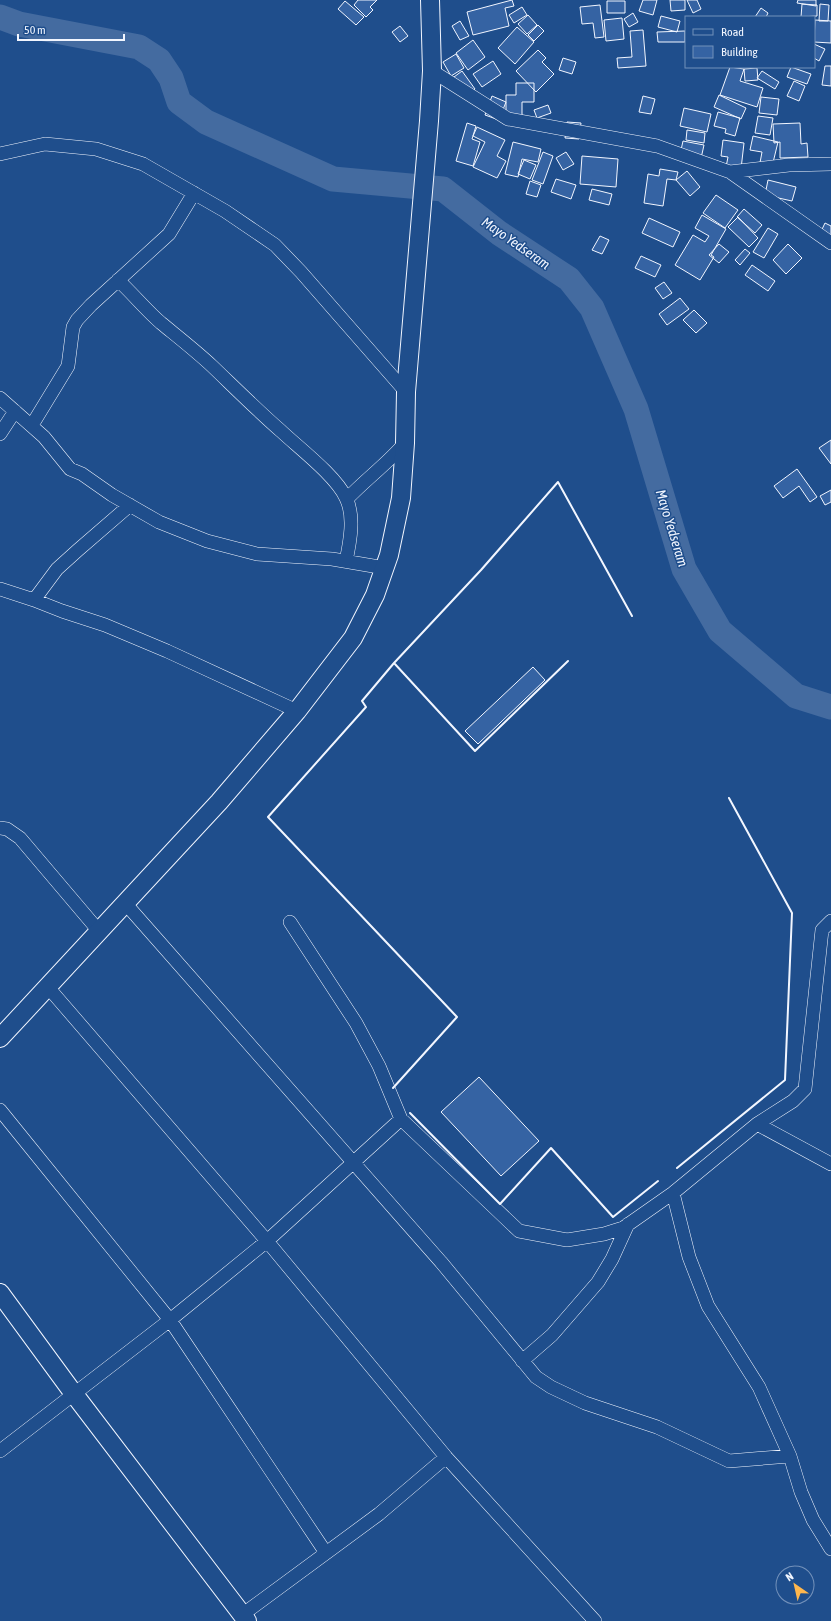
<svg xmlns="http://www.w3.org/2000/svg" width="831" height="1621" viewBox="0 0 831 1621" font-family="'Asap Condensed',sans-serif">
	<rect width="100%" height="100%" fill="#1f4e8c"/>
	<g fill="none" stroke-linecap="round" stroke-linejoin="round">
		<!-- river -->
		<path stroke="#446ba0" stroke-width="25" d="M0,17l19,7 120,23 20,13 12,18 8,24 27,20 127,57 110,10 56,44 70,46 23,29 44,101 48,160 36,62 76,65 35,11"/>
	</g>
	<!-- building -->
	<path fill="#3563a3" stroke="#f2f6ff" d="M358,0h19l-7,7 3,3 -7,7 -12,-12z
		M512,0l2,6 -9,2 4,18 -36,9 -6,-23z
		M643,0h14l-4,15 -14,-4z
		M670,0h15v10l-14,1z
		M687,0h10l4,9 -8,4z
		M798,0h18v6l-19,-3z
		M345,1l19,16 -8,8 -18,-16z
		M607,1h18v12h-18z
		M802,4l15,1v11l-16,1z
		M820,4l9,1 -1,16h-9z
		M600,5l4,32 -9,1 -2,-15 -11,1 -2,-17z
		M522,7l5,8 -13,8 -5,-8z
		M761,8l7,5 -2,4h-11z
		M633,13l5,9 -9,5 -5,-8z
		M528,15l9,10 -10,9 -9,-10z
		M661,16l19,5 -3,11 -19,-5z
		M622,18l2,21 -18,2 -2,-21z
		M815,20l16,1v22l-17,-1z
		M460,21l9,15 -9,4 -8,-14z
		M538,25l6,6 -10,10 -6,-6z
		M400,26l8,10 -8,6 -8,-10z
		M517,27l17,15 -19,22 -17,-16z
		M643,30l3,36 -28,2 -1,-10 15,-1 -2,-26z
		M685,31v11h-27l-1,-10z
		M473,40l12,17 -17,13 -12,-17z
		M814,44l11,5 -6,12 -5,-3z
		M538,50l8,8 -4,4 12,12 -18,18 -20,-21z
		M456,54l8,14 -13,8 -8,-14z
		M563,58l13,4 -4,12 -13,-4z
		M493,61l8,13 -19,13 -9,-13z
		M825,66h6v20l-9,-1z
		M730,67l14,2 -4,12 23,7 -6,19 -37,-12z
		M791,67l20,7 -4,10 -20,-7z
		M757,68l1,12 -13,1 -1,-12z
		M462,71l13,18 -12,9 -13,-18z
		M762,71l17,11 -4,7 -18,-11z
		M794,81l11,5 -6,15 -12,-5z
		M516,83h18v19h-12v16l-16,1v-24h10z
		M719,95l27,13 -5,11 -27,-12z
		M492,96l14,6 -7,18 -14,-5z
		M643,96l12,3 -4,15 -12,-2z
		M761,97l18,2 -2,16 -18,-2z
		M548,105l3,8 -14,5 -3,-8z
		M684,108l27,6 -4,18 -27,-6z
		M718,112l22,6 -5,18 -10,-3 1,-4 -12,-3z
		M758,116l15,2 -3,17 -15,-2z
		M567,122l14,1 -2,16 -14,-1z
		M467,123l9,3 -4,13 8,3 -7,24 -17,-5z
		M800,123l1,21 6,-1 1,14 -28,1v-16l-6,1 -1,-19z
		M477,127l28,13 -8,16 9,5 -9,17 -24,-11 12,-25 -12,-6z
		M687,130l18,3 -1,10 -18,-3z
		M753,136l25,6 -7,29 -12,-3 3,-16 -12,-2z
		M723,140l21,3 -3,26 -15,-2 2,-10 -7,-1z
		M683,141l21,4 -4,18 -21,-4z
		M513,142l28,7 -3,13 -16,-3 -4,18 -13,-3z
		M543,152l10,4 -10,28 -11,-4z
		M566,152l8,12 -11,6 -7,-12z
		M582,156l36,3 -2,28 -36,-3z
		M524,160l12,5 -6,14 -12,-5z
		M660,169l18,3 -2,8 -9,-1 -4,27 -19,-3 4,-29 11,2z
		M687,171l13,16 -10,9 -14,-16z
		M556,179l20,6 -5,14 -20,-7z
		M768,180l28,7 -4,14 -27,-6z
		M530,181l11,4 -4,12 -11,-3z
		M592,189l20,5 -3,11 -20,-5z
		M716,195l22,15 -13,18 -22,-15z
		M744,209l18,16 -7,8 -18,-16z
		M702,215l24,14 -15,26 3,2 -14,23 -25,-15 18,-30 12,7 4,-6 -14,-8z
		M738,217l20,21 -9,9 -21,-20z
		M649,218l31,14 -7,15 -31,-14z
		M825,223l6,3v15l-14,-1z
		M768,228l10,6 -14,24 -11,-6z
		M600,236l9,4 -7,14 -10,-4z
		M719,244l10,8 -10,11 -10,-8z
		M788,244l14,14 -16,16 -13,-14z
		M745,249l5,4 -10,12 -5,-5z
		M641,256l20,9 -6,12 -20,-9z
		M752,265l23,16 -7,10 -23,-16z
		M664,282l8,11 -9,6 -8,-11z
		M680,298l9,11 -22,16 -8,-11z
		M694,310l13,13 -11,10 -13,-13z
		M831,440v24l-12,-16z
		M797,469l20,28 -7,5 -11,-16 -16,12 -9,-12z
		M831,490v12l-6,3 -5,-9z
		M533,667l12,13 -67,64 -13,-13z
		M479,1077l60,64 -38,35 -60,-64z"/>
	<g fill="none" stroke-linecap="round" stroke-linejoin="round">
		<defs>
			<path id="minor" d="M432,71l76,48 149,27 73,26 101,71
				M0,154l45,-10 51,5 47,15 82,47 50,34 26,27 105,120
				M730,172l59,-7 42,-1
				M118,280c15,14 28,30 43,43 17,14 35,28 51,43 23,22 45,44 69,65 18,17 55,45 65,67 9,18 4,44 0,63
				M0,398l44,39 26,32 12,5 30,21 47,27 48,19 50,13 75,5 53,9
				M32,425l36,-59 5,-39 4,-7 14,-15 78,-71 25,-41
				M0,434l15,-23
				M347,499c19,-20 40,-35 58,-56
				M0,589l34,11 28,11 43,14 62,26 130,60
				M34,600l23,-31 21,-19 52,-45
				M0,828l7,1 13,9 78,92
				M125,903l316,359 95,115 15,10 34,16 72,24 72,34 61,-5
				M290,922l66,101 23,43 22,53 118,112 48,9 37,-6 19,-6 50,-35 84,-69 36,-23 12,-12 17,-159 9,-9
				M47,986l220,255 179,216 149,164
				M0,1110l170,210 156,233
				M757,1124l74,40
				M673,1193l16,64 19,49 51,81 31,69 11,36 12,28 18,29
				M522,1361l30,-26 46,-53 14,-23 16,-35
				M0,1451l170,-131 97,-79 134,-122
				M242,1615l137,-101 67,-57"/>
			<path id="secondary" d="M0,1038l219,-236 78,-91 56,-73 22,-43 14,-40 12,-57 4,-55 1,-51 23,-271 3,-50 -2,-71
				M0,1293l74,101 173,227"/>
		</defs>
		<!-- minor casing -->
		<use href="#minor" stroke="#f2f6ff" stroke-width="14"/>
		<!-- secondary casing -->
		<use href="#secondary" stroke="#f2f6ff" stroke-width="20"/>
		<!-- minor -->
		<use href="#minor" stroke="#1f4e8c" stroke-width="13"/>
		<!-- secondary -->
		<use href="#secondary" stroke="#1f4e8c" stroke-width="18"/>
		<!-- wall -->
		<path stroke="#f2f6ff" stroke-width="2" d="M394,663l81,88 93,-90
			M393,1088l64,-71 -189,-200 98,-110 -4,-6 32,-38 87,-93 77,-88 74,134
			M410,1113l90,91 51,-56 62,69 45,-36
			M677,1168l108,-88 7,-167 -63,-115"/>
	</g>
	<g text-anchor="middle" stroke-width="3" stroke-linejoin="round" paint-order="stroke">
		<!-- water labels -->
		<g font-size="14" font-style="italic" fill="#f2f6ff" stroke="#1f4e8c">
			<text transform="translate(516 243) rotate(35)" y="5">Mayo Yedseram</text>
			<text transform="translate(672 528) rotate(73)" y="5">Mayo Yedseram</text>
		</g>
	</g>
	<!-- legend -->
	<rect x="685" y="16" width="130" height="52" fill="#1f4e8c" stroke="#7391ba"/>
	<rect x="693" y="29" width="20" height="6" fill="#1f4e8c" stroke="#7391ba"/>
	<text x="721" y="36" font-size="12" fill="#f2f6ff">Road</text>
	<rect x="693" y="46" width="20" height="12" fill="#3563a3" stroke="#7391ba"/>
	<text x="721" y="56" font-size="12" fill="#f2f6ff">Building</text>
	<!-- north arrow -->
	<g transform="translate(795 1585) rotate(326)"><circle r="19" fill="#1f4e8c" stroke="#7391ba"/>
	<path d="M0-3L7 15L0 10L-7 15Z" fill="#ffb74d"/>
	<text y="-6" font-size="11" font-weight="bold" text-anchor="middle" fill="#f2f6ff">N</text>
	</g>
	<!-- scale -->
	<path d="M18 34v6h106v-6" fill="none" stroke="#f2f6ff" stroke-width="2"/>
	<text x="24" y="34" font-size="12" fill="#f2f6ff" stroke="#1f4e8c" stroke-width="3" paint-order="stroke">50 m</text>
</svg>
